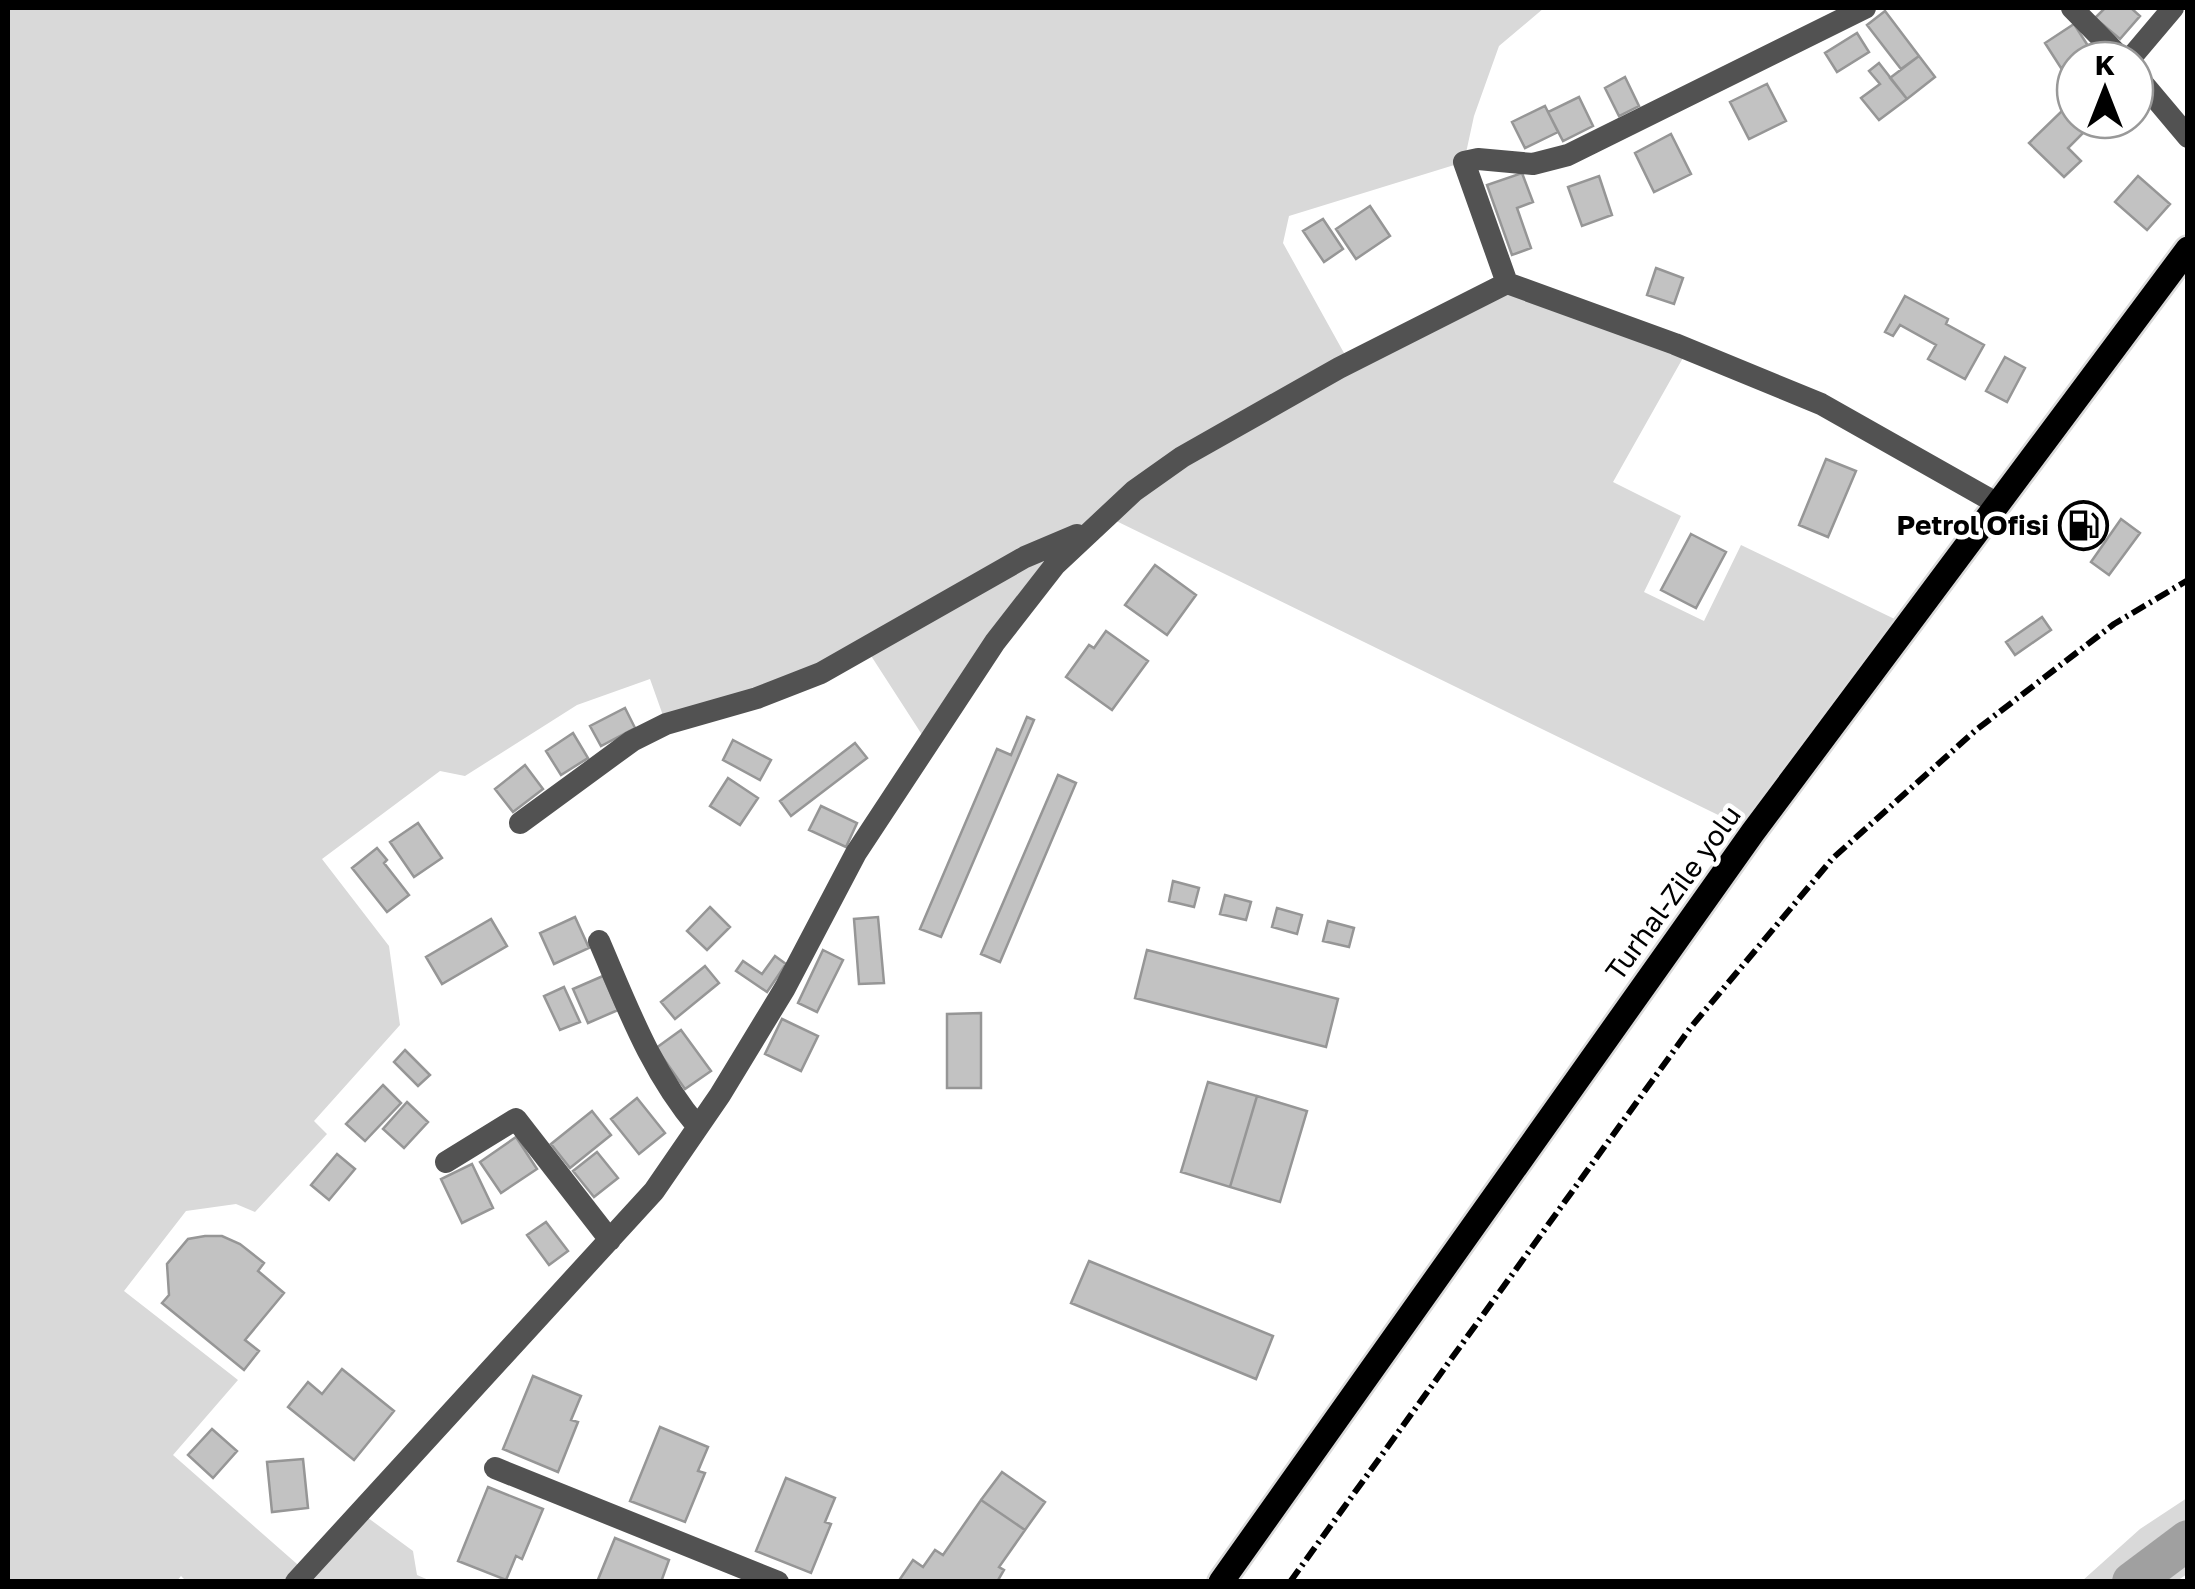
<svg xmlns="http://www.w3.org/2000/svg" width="2195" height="1589" viewBox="0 0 2195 1589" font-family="'Golos Text',sans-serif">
	<rect width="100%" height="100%" fill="#fff"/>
	<!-- green -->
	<path fill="#d9d9d9" d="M8,8h1536l-45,38 -25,70 -10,46 -175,54 -6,27 66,119 158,-79 181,66 -75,133 68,34 -37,76 60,29 37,-76 166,80 -154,207 -647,-316 -178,228 -62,-96 -200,76 -16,-45 -73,26 -112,71 -25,-5 -118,88 67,87 11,79 -86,96 13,13 -72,78 -19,-8 -50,7 -62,80 114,89 -65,75 132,116 55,-59 53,39 4,24 14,6 -244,1 -6,-6 -5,6h-168z
		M2187,1498v76l-10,7h-95l58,-52z"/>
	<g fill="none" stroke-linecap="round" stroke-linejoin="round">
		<!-- river -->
		<path stroke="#a0a0a0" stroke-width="40" d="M2132,1582l56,-42"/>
	</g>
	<!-- building -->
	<path fill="#c2c2c2" stroke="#969696" stroke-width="2.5" d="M2105,8h26l9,8 -20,23 -25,-21z
		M1885,11l34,45 -18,13 -34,-44z
		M2074,24l16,25 -29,19 -16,-25z
		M1857,33l12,19 -32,20 -12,-19z
		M1919,56l16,21 -28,22 -17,-21z
		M1879,63l28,36 -28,21 -18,-22 19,-14 -11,-13z
		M1625,77l14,29 -20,10 -14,-28z
		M1767,84l19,37 -37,18 -19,-37z
		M1579,97l14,29 -30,15 -15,-29z
		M1545,106l13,26 -33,16 -13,-26z
		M2064,109l22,21 -18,18 13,13 -17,16 -35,-34z
		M1671,134l20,40 -37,18 -19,-39z
		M1522,173l11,29 -16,6 14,40 -19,7 -25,-70z
		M1599,176l13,39 -30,11 -14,-39z
		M2138,176l32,28 -23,26 -32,-28z
		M1370,206l20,30 -34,23 -20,-30z
		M1323,219l20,30 -19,13 -21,-31z
		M1656,268l27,10 -9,26 -27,-9z
		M1905,296l43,23 -2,5 38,21 -19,34 -37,-20 8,-14 -36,-20 -7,11 -8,-4z
		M2005,357l20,11 -18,34 -21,-11z
		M1826,459l30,12 -28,66 -29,-12z
		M2121,519l19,14 -31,42 -18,-13z
		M1691,534l35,18 -30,56 -35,-18z
		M1155,565l41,30 -29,40 -42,-30z
		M2042,617l9,13 -36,25 -9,-13z
		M1106,631l42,30 -36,49 -46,-33 23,-32 5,3z
		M625,708l10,20 -34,18 -11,-20z
		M1027,717l7,3 -93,217 -21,-8 77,-180 14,6z
		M573,733l15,25 -27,17 -15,-24z
		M733,740l38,20 -11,20 -37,-20z
		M855,743l12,15 -76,58 -11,-15z
		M525,765l18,24 -30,23 -18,-23z
		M1058,775l18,8 -76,179 -19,-8z
		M728,778l30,20 -18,27 -30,-19z
		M821,806l36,17 -11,24 -37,-17z
		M418,823l24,35 -28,19 -24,-35z
		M377,848l10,12 -3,3 25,32 -22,17 -35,-44z
		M1173,881l26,7 -5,19 -25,-6z
		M1225,895l26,7 -5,18 -26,-6z
		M710,907l20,20 -23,23 -20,-19z
		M1277,908l25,7 -5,19 -25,-7z
		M575,917l14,31 -35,16 -14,-31z
		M878,917l6,66 -25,1 -5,-65z
		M491,919l16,27 -65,38 -16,-27z
		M1328,921l26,7 -5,19 -26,-6z
		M823,950l20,10 -26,52 -19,-9z
		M1147,950l191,49 -12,48 -191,-49z
		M775,956l11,8 -19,28 -31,-21 7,-10 19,13z
		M705,966l14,17 -44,36 -14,-17z
		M603,976l15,34 -30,13 -15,-34z
		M564,987l16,35 -20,8 -16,-34z
		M981,1013v75h-34v-74z
		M782,1019l36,17 -17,35 -36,-17z
		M681,1030l30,41 -26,18 -29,-41z
		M405,1050l25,25 -12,11 -24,-24z
		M1208,1082l49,14 -27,91 -49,-15z
		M383,1085l18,18 -36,38 -19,-17z
		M1257,1096l50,15 -27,91 -50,-15z
		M637,1098l28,35 -26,21 -28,-35z
		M407,1102l21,20 -24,26 -21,-19z
		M592,1111l19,24 -41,33 -19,-24z
		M516,1137l21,32 -36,24 -21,-31z
		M597,1152l21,26 -24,19 -21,-26z
		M337,1154l18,15 -26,31 -18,-15z
		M472,1164l21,44 -31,15 -21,-44z
		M546,1222l22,29 -19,14 -22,-30z
		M205,1236h17l18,8 24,19 -6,8 26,22 -39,47 14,11 -15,19 -82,-67 7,-8 -2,-31 21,-25z
		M1089,1261l184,75 -17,43 -185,-76z
		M342,1369l52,42 -40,49 -66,-53 20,-25 14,12z
		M533,1376l48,20 -10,24 7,2 -20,50 -55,-23z
		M660,1427l48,20 -10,24 7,2 -20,49 -55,-21z
		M212,1429l25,22 -24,27 -25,-23z
		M303,1459l5,49 -36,4 -5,-50z
		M1002,1472l43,30 -20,28 -44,-30z
		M786,1478l49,20 -10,24 6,2 -20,49 -55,-22z
		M488,1487l55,22 -21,50 -6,-3 -10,24 -48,-19z
		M981,1500l44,30 -26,37 5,3 -7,12h-99l15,-22 10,7 12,-17 8,5z
		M615,1538l54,22 -8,22h-64z"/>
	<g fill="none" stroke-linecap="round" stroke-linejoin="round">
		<defs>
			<path id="major" d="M1221,1582l532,-750 435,-583"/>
		</defs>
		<!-- major casing -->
		<use href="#major" stroke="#dbdbdb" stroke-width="30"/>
		<!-- minor -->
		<path stroke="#525252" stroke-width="22" d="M2072,8l51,52
			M2129,60l44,-52
			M2135,74l53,63
			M1507,283l-43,-121 14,-3 55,5 35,-9 297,-147
			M520,823l112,-82 34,-17 91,-26 64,-25 204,-116 52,-22
			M599,941c28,65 52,131 99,186
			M446,1162l70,-43 94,121
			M495,1468l283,114
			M296,1582l358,-391 66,-96 65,-107 71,-135 139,-211 60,-77 79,-74 48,-34 157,-89 168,-85 168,61 146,60 177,100"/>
		<!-- major -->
		<use href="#major" stroke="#000" stroke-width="25"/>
		<!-- rail -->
		<path stroke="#000" stroke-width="6" stroke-dasharray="15 5 2.5 5" stroke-linecap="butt" d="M1290,1582l401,-555 142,-169 143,-128 138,-106 74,-44"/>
	</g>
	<!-- icons -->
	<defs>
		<symbol id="fuel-ring" viewBox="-11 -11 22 22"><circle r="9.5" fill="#fff" stroke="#000" stroke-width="1.5"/><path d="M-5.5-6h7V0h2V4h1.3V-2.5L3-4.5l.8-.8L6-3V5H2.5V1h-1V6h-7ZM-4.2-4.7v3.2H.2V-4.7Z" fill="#000"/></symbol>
	</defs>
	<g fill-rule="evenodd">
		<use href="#fuel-ring" x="2056" y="498" width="55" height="55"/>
	</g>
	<g text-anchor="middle" stroke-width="9" stroke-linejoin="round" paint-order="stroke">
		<!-- poi labels -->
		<g font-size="28" font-weight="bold" fill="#000" stroke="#fff" text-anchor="end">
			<text x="2049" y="535">Petrol Ofisi</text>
		</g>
		<!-- street labels -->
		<g font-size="28" fill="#000" stroke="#fff">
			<text transform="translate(1673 893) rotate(-54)" y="10">Turhal-Zile yolu</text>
		</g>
	</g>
	<!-- border -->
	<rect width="2195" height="1589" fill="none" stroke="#000000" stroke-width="20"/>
	<!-- north arrow -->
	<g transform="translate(2105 90)"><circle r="48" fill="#ffffff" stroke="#999999" stroke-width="2.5"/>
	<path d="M0-8L18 38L0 25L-18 38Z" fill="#000000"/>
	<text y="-15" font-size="28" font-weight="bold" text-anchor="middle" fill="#000000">K</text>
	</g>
</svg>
